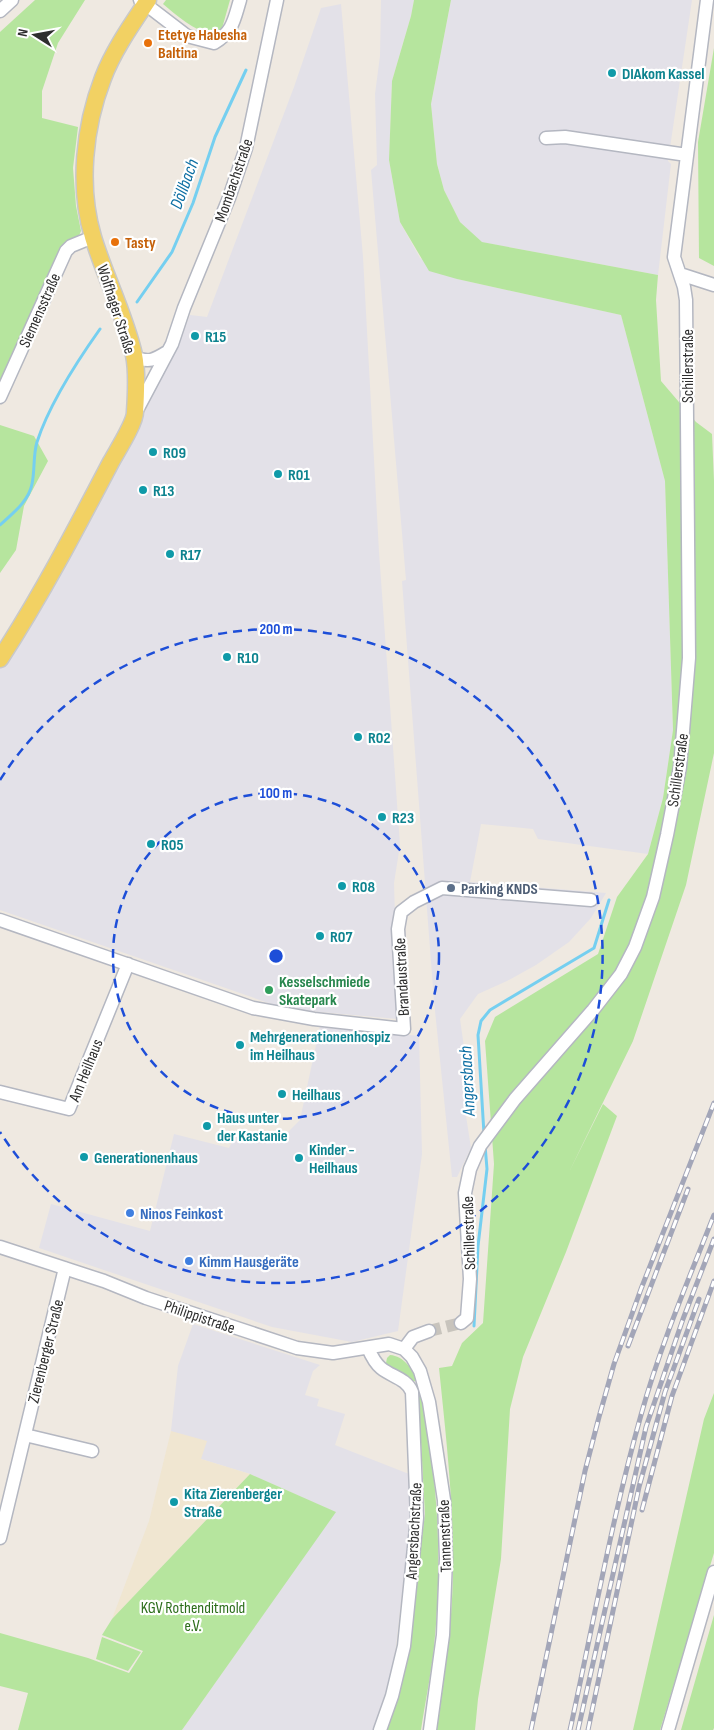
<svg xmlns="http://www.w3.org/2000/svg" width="714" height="1730" viewBox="0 0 714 1730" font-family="'Sofia Sans Condensed',sans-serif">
	<rect width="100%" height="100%" fill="#efe9e1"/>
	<!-- industrial -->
	<path fill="#e3e1e8" d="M381,0h33l-3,16 -19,65 -3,79 11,62 20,36 37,21 164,36 44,166 8,249 -10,68 -15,56 -110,-15 -5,-10 -52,-5 -11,58 136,11 -15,25 -22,24 -33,23 -29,16 -29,13 -18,25 8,57 -2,40 5,32 -14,29h-5l-18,-176 -32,-420 4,-1 -35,-410 6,-5 -2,-71 5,-38z
		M451,0h241l-24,161 3,3 -13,111 -177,-33 -21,-20 -16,-32 -7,-26 -6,-60z
		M341,4l22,253 16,295 21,293 -6,38 4,136 -112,-10 -286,-99v-242l32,-48 107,-195 10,-23 28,-55 13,-32 17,2 87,-230 27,-79z
		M320,1026l99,10 3,118 -24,177 -46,11 -80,-15 -233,-79 12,-44 99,27 24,-97 55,14 7,-15 41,10 23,-23z
		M193,1324l127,41 -7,6 -8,24 14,4 -2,7 28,8 -10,31 74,29 2,38 -15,134 -8,49 -15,35h-191l153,-218 -85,-38 -49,-15 -30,-28 7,-65z"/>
	<!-- education -->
	<path fill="#f0e6d1" d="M171,1431l36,10 -6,18 49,15 -138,145 37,-98z"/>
	<!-- green -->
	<path fill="#b6e59e" d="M35,0h50l-27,43 -16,48v27l36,9 -5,41 3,38 5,25 -3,7 -14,5 -64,140v-351z
		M166,0h64l-9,32 -9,3c-18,-5 -35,-19 -49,-31z
		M414,0h37l-20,104 6,60 7,26 16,32 22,20 176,33 -2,25 5,81 35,41 16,12 2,47v272l-28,132 -53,156 -64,131 34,-68 14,12 -51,136 -43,105 -13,52 -9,150 -23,140 -3,31h-38c7,-52 15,-103 16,-156 1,-69 -7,-137 -14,-206l13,-2 10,-23 21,-20 11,-159 -9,-123 10,-24 103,-63 19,-57 31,-43 15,-56 10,-68 -8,-249 -44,-166 -164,-36 -28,-8 -29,-49 -11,-62 3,-79 19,-65z
		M714,48v218l-15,-8 -1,-116z
		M0,425l34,11 14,25 -24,45 -8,44 -16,23z
		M390,1355c14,1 22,14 27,25l-4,2 -6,-6 -20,-10 -1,-3 1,-5z
		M419,1387c19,85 24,173 15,260 -3,28 -9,56 -13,83h-37l24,-82 17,-134 -5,-90 -4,-36z
		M714,1393v160l-54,177h-27l71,-311z
		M250,1474l86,38 -154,218h-164l10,-37 -28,-7v-53l88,25 41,15 14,-22 -41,-16 10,-16z
		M714,1615v113l-1,2h-32z
		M102,1637l39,15 -13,19 -32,-12z"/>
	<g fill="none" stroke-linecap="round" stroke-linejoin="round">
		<!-- stream -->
		<path stroke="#75cff0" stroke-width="3" d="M137,302l35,-50 21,-49 22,-66 31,-67
			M0,525c12,-11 29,-24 32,-41 3,-14 1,-29 5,-42 12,-37 41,-82 63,-113
			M484,1134l-6,-99 3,-14 9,-11 104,-62 15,-48
			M474,1326l4,-80 9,-77 -2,-24"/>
		<!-- minor-tunnel -->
		<path stroke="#c8c4bd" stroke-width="12" stroke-dasharray="12 6" stroke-linecap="butt" d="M429,1331l32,-8"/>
		<defs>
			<path id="minor" d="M140,0l47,36 27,7c19,-11 20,-23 26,-43
				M0,11l12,-11
				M546,138l19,-1 122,18
				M680,274l34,11
				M134,357c15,6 20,3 33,-5
				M0,397l66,-146 5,-5 22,-9
				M136,412l36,-68 12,-36 45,-110 17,-50 31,-148
				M0,920l253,88 61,11 90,10 -6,-100 3,-17 13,-10 28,-14 149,12
				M0,1092l69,17 59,-145
				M0,1247l104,34 42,17 151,50 36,5 56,-9 15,5 8,8 8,14 9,31 15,98 2,58 -3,77 -13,95
				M461,1323l6,-5 3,-39 -5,-86 5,-24 10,-23 35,-47 78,-89 28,-36 14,-27 18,-50 14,-62 13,-68 9,-109 -3,-358 -2,-13 -10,-30 33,-257
				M368,1348c3,7 7,15 13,20 11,9 25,10 31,24l5,126 -13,128 -12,50 -12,34
				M404,1349l9,-12 16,-6
				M25,1435l67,16
				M0,1538l65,-270
				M668,1730l46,-158"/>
			<path id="major" d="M0,659c41,-63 76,-130 111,-197 6,-11 24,-39 24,-50 1,-15 2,-43 -1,-57 -9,-40 -29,-78 -41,-118 -15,-50 -9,-110 10,-159 10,-27 29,-54 45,-78"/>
		</defs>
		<!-- minor casing -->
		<use href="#minor" stroke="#b4b7c1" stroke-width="15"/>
		<!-- major casing -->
		<use href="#major" stroke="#c9c9c9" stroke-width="19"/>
		<!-- minor -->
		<use href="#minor" stroke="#fff" stroke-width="12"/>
		<!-- major -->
		<use href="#major" stroke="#f2d163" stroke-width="16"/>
		<defs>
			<path id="rail" d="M628,1346l60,-157
				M642,1510l30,-114 42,-115
				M531,1730l54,-259 14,-54 15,-53 27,-75 73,-186
				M570,1730c23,-105 42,-212 71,-315 19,-69 47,-134 73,-200
				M578,1730l68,-303 37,-108 31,-80
				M588,1730l51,-243 26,-95 34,-93"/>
		</defs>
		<!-- rail casing -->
		<use href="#rail" stroke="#a3a6b8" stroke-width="5"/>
		<!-- rail -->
		<use href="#rail" stroke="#fff" stroke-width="3" stroke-dasharray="9" stroke-linecap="butt"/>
	</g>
	<!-- distance rings -->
	<g fill="none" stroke="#1d4ed8" stroke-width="2.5" stroke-dasharray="9 6">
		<circle cx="276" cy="956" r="163"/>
		<path d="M0 780A327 327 0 1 1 0 1132"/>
	</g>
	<!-- markers -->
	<g fill="#e8710a" stroke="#fff" stroke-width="2">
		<circle cx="148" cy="43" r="5"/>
		<circle cx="115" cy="242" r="5"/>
	</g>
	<g fill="#0f9aa8" stroke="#fff" stroke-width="2">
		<circle cx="612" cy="73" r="5"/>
		<circle cx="195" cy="336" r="5"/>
		<circle cx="153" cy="452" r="5"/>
		<circle cx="278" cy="474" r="5"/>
		<circle cx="143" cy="490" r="5"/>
		<circle cx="170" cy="554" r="5"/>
		<circle cx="227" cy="657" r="5"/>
		<circle cx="358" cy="737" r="5"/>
		<circle cx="382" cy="817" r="5"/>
		<circle cx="151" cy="844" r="5"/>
		<circle cx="342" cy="886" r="5"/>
		<circle cx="320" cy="936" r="5"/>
		<circle cx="240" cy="1045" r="5"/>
		<circle cx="282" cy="1094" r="5"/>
		<circle cx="207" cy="1126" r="5"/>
		<circle cx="84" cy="1157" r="5"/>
		<circle cx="299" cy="1158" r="5"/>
		<circle cx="174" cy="1502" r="5"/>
	</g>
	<circle fill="#5c6f8a" stroke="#fff" stroke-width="2" cx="451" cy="888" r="5"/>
	<circle fill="#2e9e5b" stroke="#fff" stroke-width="2" cx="269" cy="990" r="5"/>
	<g fill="#3f7fe0" stroke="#fff" stroke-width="2">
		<circle cx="130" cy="1213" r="5"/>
		<circle cx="189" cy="1261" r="5"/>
	</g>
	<g text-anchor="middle" stroke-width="4.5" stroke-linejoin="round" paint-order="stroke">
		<!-- food labels -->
		<g font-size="16" font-weight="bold" fill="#c56008" stroke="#fff" text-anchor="start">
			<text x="158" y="40">Etetye Habesha<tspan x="158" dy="18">Baltina</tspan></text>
			<text x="125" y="248">Tasty</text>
		</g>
		<!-- culture labels -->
		<g font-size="16" font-weight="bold" fill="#0d838f" stroke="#fff" text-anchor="start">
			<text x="622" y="79">DIAkom Kassel</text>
			<text x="205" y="342">R15</text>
			<text x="163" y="458">R09</text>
			<text x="288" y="480">R01</text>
			<text x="153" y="496">R13</text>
			<text x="180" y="560">R17</text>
			<text x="237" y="663">R10</text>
			<text x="368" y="743">R02</text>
			<text x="392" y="823">R23</text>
			<text x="161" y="850">R05</text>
			<text x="352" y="892">R08</text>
			<text x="330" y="942">R07</text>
			<text x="250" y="1042">Mehrgenerationenhospiz<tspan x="250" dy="18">im Heilhaus</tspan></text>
			<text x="292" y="1100">Heilhaus</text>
			<text x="217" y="1123">Haus unter<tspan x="217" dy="18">der Kastanie</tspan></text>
			<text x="309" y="1155">Kinder -<tspan x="309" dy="18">Heilhaus</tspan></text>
			<text x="94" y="1163">Generationenhaus</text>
			<text x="184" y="1499">Kita Zierenberger<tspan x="184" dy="18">Straße</tspan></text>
		</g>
		<!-- street labels -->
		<g font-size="16" fill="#2e2e2e" stroke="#fff">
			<text transform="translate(233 180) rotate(-71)" y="6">Mombachstraße</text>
			<text transform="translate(117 309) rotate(72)" y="6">Wolfhager Straße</text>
			<text transform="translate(39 310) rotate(-66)" y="6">Siemensstraße</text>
			<text transform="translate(687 366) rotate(-90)" y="6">Schillerstraße</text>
			<text transform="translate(677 770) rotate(-82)" y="6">Schillerstraße</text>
			<text transform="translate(401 977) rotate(-93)" y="6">Brandaustraße</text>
			<text transform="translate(85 1070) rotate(-68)" y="6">Am Heilhaus</text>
			<text transform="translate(468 1233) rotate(-92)" y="6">Schillerstraße</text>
			<text transform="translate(200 1316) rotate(19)" y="6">Philippistraße</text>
			<text transform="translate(45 1351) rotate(-76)" y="6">Zierenberger Straße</text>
			<text transform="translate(413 1531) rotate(-87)" y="6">Angersbachstraße</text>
			<text transform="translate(444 1536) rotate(-92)" y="6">Tannenstraße</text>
		</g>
		<!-- service labels -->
		<g font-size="16" font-weight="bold" fill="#4e5e75" stroke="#fff" text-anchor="start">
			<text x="461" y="894">Parking KNDS</text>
		</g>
		<!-- leisure labels -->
		<g font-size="16" font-weight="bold" fill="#27864d" stroke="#fff" text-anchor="start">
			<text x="279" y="987">Kesselschmiede<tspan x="279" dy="18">Skatepark</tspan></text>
		</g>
		<!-- shop labels -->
		<g font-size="16" font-weight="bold" fill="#366cbe" stroke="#fff" text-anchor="start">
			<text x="140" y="1219">Ninos Feinkost</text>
			<text x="199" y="1267">Kimm Hausgeräte</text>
		</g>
		<!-- park labels -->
		<g font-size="16" fill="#2c6e1b" stroke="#fff">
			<text x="193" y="1613">KGV Rothenditmold<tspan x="193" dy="18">e.V.</tspan></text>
		</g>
		<!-- water labels -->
		<g font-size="18" font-style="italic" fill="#0d6fa3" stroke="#fff">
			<text transform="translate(184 184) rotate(-70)" y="6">Döllbach</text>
			<text transform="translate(467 1081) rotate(-93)" y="6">Angersbach</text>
		</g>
	</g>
	<circle cx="276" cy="956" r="8" fill="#1d4ed8" stroke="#fff" stroke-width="2.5"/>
	<g font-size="15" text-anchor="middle" font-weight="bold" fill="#1d4ed8" stroke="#fff" stroke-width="4.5" stroke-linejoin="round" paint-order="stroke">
		<text x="276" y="634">200 m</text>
		<text x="276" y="798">100 m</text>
	</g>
	<!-- north arrow -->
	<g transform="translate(35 35) rotate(281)" stroke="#ffffff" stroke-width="4" paint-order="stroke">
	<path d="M0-4L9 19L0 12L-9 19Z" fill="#2e2e2e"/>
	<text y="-8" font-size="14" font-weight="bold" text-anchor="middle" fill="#2e2e2e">N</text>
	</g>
</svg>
